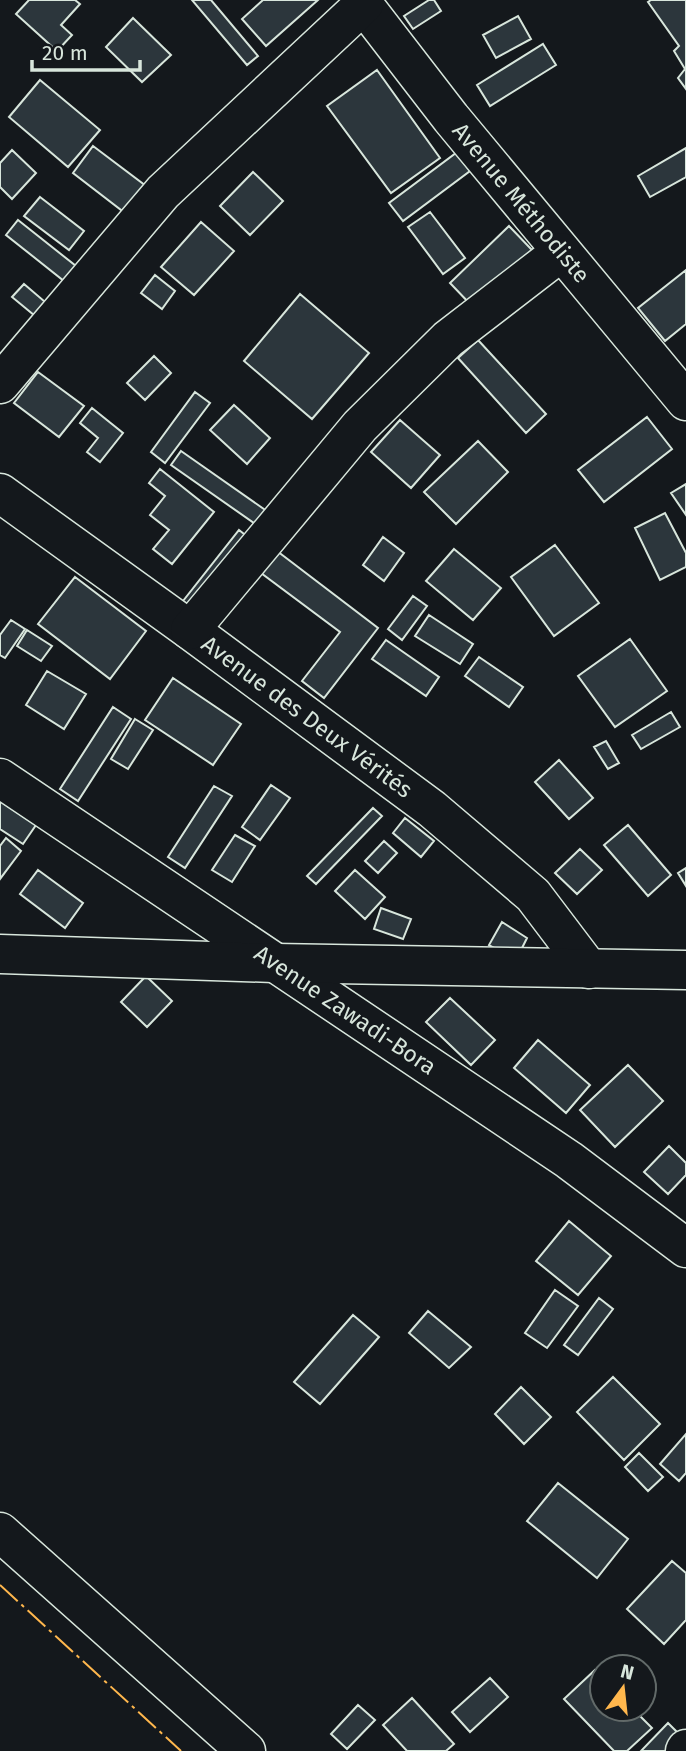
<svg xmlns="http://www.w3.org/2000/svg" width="686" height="1751" viewBox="0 0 686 1751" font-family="'Fira Sans',sans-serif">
	<rect width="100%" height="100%" fill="#14181c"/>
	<!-- building -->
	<path fill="#2c363c" stroke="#d8e6dc" stroke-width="2" d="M29,0h46l5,4 -19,21 11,10 -15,16 -41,-37z
		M192,0h19l47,56 -11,9z
		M263,0h55l-52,46 -24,-27z
		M429,0h5l7,11 -28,18 -9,-13z
		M651,0h35v89l-8,-11 7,-9 -11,-18 5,-5 -31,-44z
		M518,16l13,23 -35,19 -13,-23z
		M133,18l38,37 -29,27 -36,-35z
		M543,44l13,21 -66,41 -13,-21z
		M377,70l63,88 -49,35 -64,-87z
		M40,80l60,50 -32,37 -59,-50z
		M93,146l53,40 -21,27 -52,-40z
		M686,148v29l-36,20 -12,-21z
		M12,150l24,23 -24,26 -12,-12v-24z
		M456,153l14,18 -67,50 -14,-18z
		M253,172l30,29 -33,34 -30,-29z
		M40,197l44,34 -15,19 -45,-34z
		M430,212l35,46 -22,16 -35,-47z
		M18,220l63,50 -12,15 -63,-50z
		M201,222l33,29 -40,44 -33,-28z
		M509,226l23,24 -60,56 -22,-23z
		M686,270v54l-21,17 -27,-33z
		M155,275l20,16 -13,18 -21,-16z
		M24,284l27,23 -11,13 -28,-23z
		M300,294l69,59 -57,66 -68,-58z
		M478,340l68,74 -20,19 -68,-75z
		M154,356l17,17 -26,27 -18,-17z
		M38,372l46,34 -25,31 -45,-34z
		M195,392l15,11 -45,60 -14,-11z
		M234,405l36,33 -23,26 -37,-34z
		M92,408l31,25 -23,29 -13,-10 11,-14 -18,-15z
		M647,417l25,32 -68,53 -26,-32z
		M400,420l40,35 -29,33 -40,-36z
		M478,441l30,31 -52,52 -32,-32z
		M181,451l90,63 -10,14 -90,-63z
		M160,469l54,43 -42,52 -19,-15 16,-19 -19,-15 15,-19 -16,-13z
		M686,484v31l-15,-22z
		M665,513l21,40v14l-26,13 -25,-52z
		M239,530l15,12 -56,71 -15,-12z
		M383,537l21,16 -20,28 -21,-16z
		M555,545l44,58 -45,33 -43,-59z
		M454,549l47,39 -28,32 -47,-39z
		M277,551l101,77 -54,70 -22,-17 38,-49 -79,-59z
		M75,577l71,54 -36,48 -72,-55z
		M413,596l14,10 -25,34 -14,-11z
		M429,615l44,29 -13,20 -45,-28z
		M11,620l14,9 -20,29 -5,-3v-20z
		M27,630l25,16 -11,15 -24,-15z
		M630,639l37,52 -52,36 -37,-51z
		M386,640l53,37 -13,19 -54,-37z
		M479,657l44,30 -14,20 -44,-31z
		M47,671l39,23 -22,35 -38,-24z
		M173,678l68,46 -28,41 -68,-45z
		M113,707l18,12 -53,82 -18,-12z
		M671,712l9,15 -39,22 -9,-14z
		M135,719l18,11 -25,39 -17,-10z
		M606,741l13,22 -11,6 -14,-22z
		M559,760l34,38 -24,21 -34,-37z
		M271,785l19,13 -30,42 -18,-13z
		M214,786l18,10 -47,72 -17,-11z
		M0,801l36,24 -13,19 -23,-15z
		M373,808l9,8 -66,68 -9,-8z
		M405,818l29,23 -13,16 -28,-24z
		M628,825l43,50 -23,21 -44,-51z
		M235,835l20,11 -23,36 -20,-12z
		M6,838l15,13 -21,28v-33z
		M384,841l13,12 -19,20 -13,-12z
		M580,849l22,21 -25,24 -22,-21z
		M686,868v18l-8,-13z
		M38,870l45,33 -18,25 -45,-34z
		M355,870l30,27 -20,22 -30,-28z
		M381,908l30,11 -8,20 -29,-10z
		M502,922l25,16 -11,22 -27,-15z
		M146,976l26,25 -25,26 -26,-25z
		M450,998l45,42 -24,25 -45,-43z
		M538,1040l52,45 -24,28 -52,-45z
		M628,1065l35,36 -48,46 -35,-37z
		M669,1146l17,17v12l-18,19 -24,-22z
		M569,1221l42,35 -33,39 -42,-34z
		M555,1290l23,16 -31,42 -22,-15z
		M599,1298l14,11 -35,46 -14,-10z
		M428,1311l43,36 -22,21 -40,-35z
		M353,1315l26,22 -59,67 -26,-22z
		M613,1377l47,47 -36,36 -47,-48z
		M521,1387l30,30 -27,27 -29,-30z
		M686,1434v39l-7,8 -19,-17z
		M639,1453l24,24 -15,14 -23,-24z
		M558,1483l70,56 -31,39 -70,-57z
		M672,1561l14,12v47l-22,24 -37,-35z
		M595,1670l7,7v32h31l19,19 -25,23h-13l-50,-52z
		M490,1678l18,19 -38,35 -18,-20z
		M412,1698l42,46 -8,7h-39l-24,-26z
		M358,1705l17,15 -28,29 -16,-15z
		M668,1723l18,18 -4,10h-41z"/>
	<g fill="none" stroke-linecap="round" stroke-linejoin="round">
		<defs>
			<g id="minor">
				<path id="s1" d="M360,0l91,118 235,283"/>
				<path d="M0,384l163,-192 201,-188"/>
				<path id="s2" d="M0,493l190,137 242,179 101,86 56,74"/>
				<path d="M190,630l170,-204 88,-87 113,-87"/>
				<path id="s3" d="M0,778l569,382 117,88"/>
				<path d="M0,954l274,9 412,7"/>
				<path d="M0,1532l246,219"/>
				<path d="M685,1751l1,-2"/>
			</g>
		</defs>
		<!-- minor casing -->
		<use href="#minor" stroke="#d8e6dc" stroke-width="41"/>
		<!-- minor -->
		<use href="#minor" stroke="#14181c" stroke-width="38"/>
		<!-- power -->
		<path stroke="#ffb74d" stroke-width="2" stroke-dasharray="24 5 3.5 5" stroke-linecap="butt" d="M0,1585l181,166"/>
	</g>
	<g text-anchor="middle" stroke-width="5" stroke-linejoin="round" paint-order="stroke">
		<!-- street labels -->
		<g font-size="23" fill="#d8e6dc" stroke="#14181c">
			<text dy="8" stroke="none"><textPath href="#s1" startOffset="259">Avenue Méthodiste</textPath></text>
			<text dy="8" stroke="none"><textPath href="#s2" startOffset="380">Avenue des Deux Vérités</textPath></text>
			<text dy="8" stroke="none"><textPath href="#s3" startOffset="416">Avenue Zawadi-Bora</textPath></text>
		</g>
	</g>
	<!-- north arrow -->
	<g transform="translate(623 1688) rotate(15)"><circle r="33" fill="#14181c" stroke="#626a69" stroke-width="2"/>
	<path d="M0-5L12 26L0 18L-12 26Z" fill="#ffb74d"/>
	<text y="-10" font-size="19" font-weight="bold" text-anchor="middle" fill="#d8e6dc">N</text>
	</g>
	<!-- scale -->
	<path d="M32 60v10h108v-10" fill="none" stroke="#d8e6dc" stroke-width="3.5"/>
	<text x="42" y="60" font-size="21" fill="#d8e6dc" stroke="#14181c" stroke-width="5" paint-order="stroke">20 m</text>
</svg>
